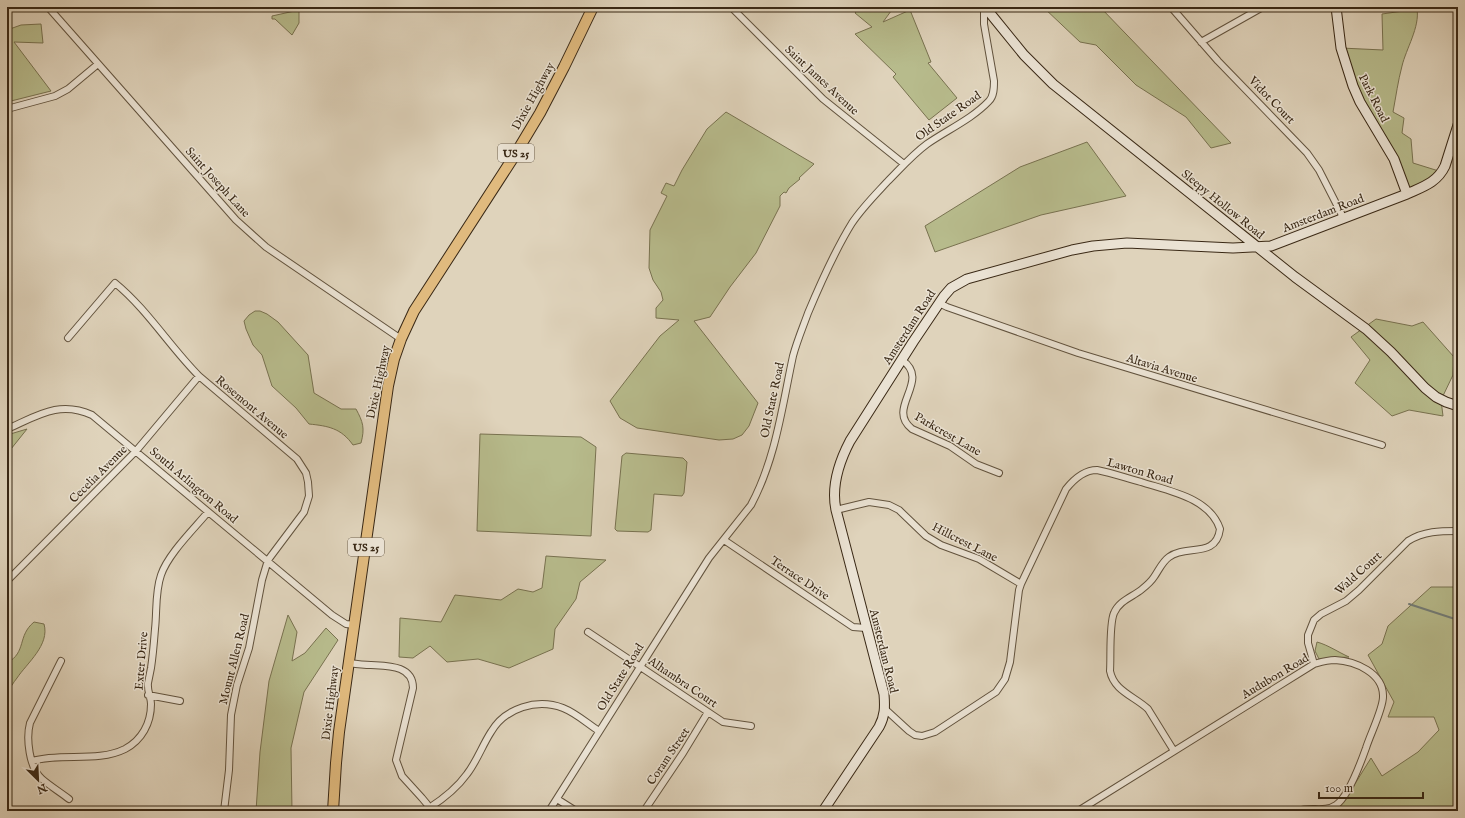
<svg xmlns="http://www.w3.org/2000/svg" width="1465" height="818" viewBox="0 0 1465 818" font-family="'IM FELL English',serif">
	<rect width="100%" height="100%" fill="#dfd3bb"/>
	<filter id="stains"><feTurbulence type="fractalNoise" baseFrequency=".005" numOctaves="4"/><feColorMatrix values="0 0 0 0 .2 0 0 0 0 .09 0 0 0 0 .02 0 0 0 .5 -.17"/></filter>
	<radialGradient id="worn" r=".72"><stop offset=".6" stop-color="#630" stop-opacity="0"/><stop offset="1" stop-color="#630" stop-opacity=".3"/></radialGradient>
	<!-- green -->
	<path fill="#b7bb8c" stroke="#787250" d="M860,7h34l-11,15 27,-12 21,52 -3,1 29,35 -28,22 -36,-43 3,-3 -41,-40 17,-7 -17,-14z
		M1043,7h57l131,136 -20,5 -25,-31 -50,-32 -40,-40 -16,-3z
		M1417,9c3,18 -11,40 -15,57 -4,15 -6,30 -9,46l11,6 -2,15 9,6 2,24 29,9 -35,22 -47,-92 -19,-54 42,2 -1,-36z
		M299,10v13l-7,12 -17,-16h-3v-3z
		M41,24l2,19 -29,-1 37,49 -44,11v-72l14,-5z
		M726,112l88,52 -15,14 1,1 -11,9 -3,5 -2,-1 -4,4v10l-24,47 -26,34 -20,30 -16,4 64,82 -9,23 -7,9 -9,4 -14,1 -82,-12 -17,-10 -10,-17 50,-65 19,-16 -23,-2v-10l7,-8 -2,-8 -8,-12 -4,-12 1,-38 17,-34 -6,-3 5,-10 8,3 8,-16 25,-41z
		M1087,142l39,54 -85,19 -106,37 -10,-26 95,-59z
		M255,311h5l7,3 11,8 30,33 6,38 27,16h15c7,13 9,19 5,34l-8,2c-12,-17 -25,-19 -44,-21l-13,-16 -24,-22 -10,-31 -9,-10 -7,-16 -2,-8 5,-6z
		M1376,319l36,7 11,-4 31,35 -1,18 -12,25 2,16 -34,-6 -17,6 -37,-33 15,-23 -19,-23z
		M27,429l-20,25v2v-21z
		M480,434l101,3 15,10 -5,89 -114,-5z
		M626,453l57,5 4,4 -3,31 -2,3 -28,-2 -3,36 -3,2 -31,-1 -2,-2 7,-73z
		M546,556l60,4 -26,22 -4,17 -21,30 -2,20 -44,19 -31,-9 -31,3 -17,-16 -17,12 -14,-1 1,-39 41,4 14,-27 46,5 17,-11 15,3 9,-4z
		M1431,587h27v224h-160l29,-2 16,-6 28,-45 11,18 36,-24 21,-22 -5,-13h-46l6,-15 -26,-47 14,-11 6,-18z
		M288,615l9,17 -5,29 13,-8 21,-25 12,12 -34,52 -13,56 1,63h-36l4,-59 9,-71z
		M34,622l10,2c6,21 -17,39 -27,54 -4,5 -7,10 -10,16v-31c20,-11 10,-27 27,-41z
		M1317,642c11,3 21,10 32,15l-30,2 -4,-8z"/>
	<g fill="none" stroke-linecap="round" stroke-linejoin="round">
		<!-- stream -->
		<path stroke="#737d79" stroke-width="2" d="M1409,604l49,16"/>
		<defs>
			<path id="street" d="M48,7l188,213 30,27 135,92
				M731,7l92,92 81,65
				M1171,7l47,54 89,92 12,17 22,43 1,5
				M1201,42l62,-35
				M7,109l48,-13 13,-7 30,-25
				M939,303l8,4 131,46 304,92
				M68,338l47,-55c32,26 55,64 84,93l98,83 9,14 2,9 1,14 -5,16 -36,48 -6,20 -13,68 -12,37 -6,30 -2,55 -5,41
				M902,360c30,21 -17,48 10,69l38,17 26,18 23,9
				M7,429c30,-13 52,-29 85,-14l240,200 14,9 8,1
				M836,510l33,-8 20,3 10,5 27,26 15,9 38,14 42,25
				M724,540l129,87 13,1
				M7,581l129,-130 63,-75
				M588,632l135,90 28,4
				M61,661l-31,62c-4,15 -1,45 12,56 8,7 18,13 27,20
				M349,663c7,1 14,2 22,2 16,1 42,0 42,23l-17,72 6,16 20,22 5,6 2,7
				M1314,664l-6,-21v-8l6,-15 7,-6 25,-13 13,-11 49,-49c16,-10 32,-10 50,-10
				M148,695l32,6
				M885,709l24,22 6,4 7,1 13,-4 61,-40 9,-13 5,-17 9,-72 2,-6 45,-95c8,-10 18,-19 31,-19 15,3 29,8 44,12 28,9 69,16 79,47 -4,30 -34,15 -51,28 -7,5 -10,13 -15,20 -3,5 -8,9 -13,13 -9,7 -22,11 -27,23 -5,11 -3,45 -4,58 4,20 24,25 38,38l26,42
				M32,761c30,-9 65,2 93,-12 17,-9 26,-26 26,-45 0,-7 -4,-13 -3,-21 1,-5 2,-10 3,-15 2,-13 3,-26 4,-39 2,-18 0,-37 6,-54 7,-21 33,-46 47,-63
				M557,799l19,12
				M429,808c14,-9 28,-20 38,-34 10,-13 15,-28 24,-42 14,-24 46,-34 72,-24 13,5 25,16 36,23
				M549,811l160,-253 42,-53c25,-47 31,-98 42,-149 4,-15 10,-29 15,-43 13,-31 26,-61 44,-90 10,-15 23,-28 35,-41 13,-13 25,-27 40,-38 20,-14 45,-25 62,-43 5,-5 5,-13 5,-20l-10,-57v-17
				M644,811l39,-58 25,-41
				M1078,811l236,-147c7,-2 13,-4 21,-4 20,1 49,13 48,37 0,12 -13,38 -17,51 -5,14 -18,49 -30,57 -12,8 -25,1 -38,6"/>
			<path id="secondary" d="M985,7l39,48 29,29 242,193 71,52 25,23 34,36 11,9 10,5 12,4
				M1336,7l5,41 12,38 7,16 34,57 13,35
				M823,811l56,-84c6,-11 6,-20 5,-33l-48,-184c-5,-24 3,-48 14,-69l63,-99 31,-46 7,-8 16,-9 105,-29 21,-4 34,-3 106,5 38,-2 136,-52c15,-7 30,-11 38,-28l13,-41"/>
			<path id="primary" d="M333,811l3,-48 3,-31 49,-346 6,-27 7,-20 13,-28 99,-153 27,-45 24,-46 29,-60"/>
		</defs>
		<!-- street casing -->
		<use href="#street" stroke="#62533e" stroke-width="8"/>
		<!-- secondary casing -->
		<use href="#secondary" stroke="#392815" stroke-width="11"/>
		<!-- primary casing -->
		<use href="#primary" stroke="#392815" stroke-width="12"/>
		<!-- street -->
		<use href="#street" stroke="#eae2d3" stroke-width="6"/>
		<!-- secondary -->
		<use href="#secondary" stroke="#eae2d3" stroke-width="9"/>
		<!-- primary -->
		<use href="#primary" stroke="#e0ba7e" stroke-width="10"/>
	</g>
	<g text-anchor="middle" stroke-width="3" stroke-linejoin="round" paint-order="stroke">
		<!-- shield labels -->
		<g fill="#eae2d3" stroke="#6e604e" stroke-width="1">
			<rect x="498" y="144" width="36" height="18" rx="3"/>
			<rect x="348" y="538" width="36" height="18" rx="3"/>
		</g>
		<g font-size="11" font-weight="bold" fill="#392815">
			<text x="516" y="157">US 25</text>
			<text x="366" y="551">US 25</text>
		</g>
		<!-- street labels -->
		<g font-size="12" fill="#392815" stroke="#eae2d3">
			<text transform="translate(822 80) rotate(43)" y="4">Saint James Avenue</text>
			<text transform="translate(533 96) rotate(-61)" y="4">Dixie Highway</text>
			<text transform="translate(1374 98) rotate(63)" y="4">Park Road</text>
			<text transform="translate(1272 100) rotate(46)" y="4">Vidot Court</text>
			<text transform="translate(948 116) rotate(-35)" y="4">Old State Road</text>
			<text transform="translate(218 182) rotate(48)" y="4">Saint Joseph Lane</text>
			<text transform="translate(1223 204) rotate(39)" y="4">Sleepy Hollow Road</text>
			<text transform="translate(1323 213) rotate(-21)" y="4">Amsterdam Road</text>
			<text transform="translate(909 327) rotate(-57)" y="4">Amsterdam Road</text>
			<text transform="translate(1162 368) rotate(17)" y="4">Altavia Avenue</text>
			<text transform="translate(378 382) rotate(-78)" y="4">Dixie Highway</text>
			<text transform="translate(772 400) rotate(-78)" y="4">Old State Road</text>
			<text transform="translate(252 407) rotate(40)" y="4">Rosemont Avenue</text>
			<text transform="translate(948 434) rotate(30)" y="4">Parkcrest Lane</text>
			<text transform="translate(1140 471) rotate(16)" y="4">Lawton Road</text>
			<text transform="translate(98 474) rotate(-45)" y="4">Cecelia Avenue</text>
			<text transform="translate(194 485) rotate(40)" y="4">South Arlington Road</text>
			<text transform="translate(965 542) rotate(27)" y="4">Hillcrest Lane</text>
			<text transform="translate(1358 573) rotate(-42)" y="4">Wald Court</text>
			<text transform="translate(800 578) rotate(34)" y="4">Terrace Drive</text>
			<text transform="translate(884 651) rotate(76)" y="4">Amsterdam Road</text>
			<text transform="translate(234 659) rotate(-76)" y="4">Mount Allen Road</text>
			<text transform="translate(141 661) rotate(-85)" y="4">Exter Drive</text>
			<text transform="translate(1275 676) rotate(-31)" y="4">Audubon Road</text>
			<text transform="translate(620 677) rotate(-58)" y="4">Old State Road</text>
			<text transform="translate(683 682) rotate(34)" y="4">Alhambra Court</text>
			<text transform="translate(330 703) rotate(-83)" y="4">Dixie Highway</text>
			<text transform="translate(668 756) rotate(-56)" y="4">Coram Street</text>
		</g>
	</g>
	<!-- margin -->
	<rect width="1465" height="818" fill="none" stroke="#dfd3bb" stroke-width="24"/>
	<rect x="8" y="8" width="1449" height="802" fill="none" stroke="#392815" stroke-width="2"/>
	<rect x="12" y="12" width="1441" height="794" fill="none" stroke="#392815"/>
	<!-- north arrow -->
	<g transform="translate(38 780) rotate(156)" stroke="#eae2d3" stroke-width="3" paint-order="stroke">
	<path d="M0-3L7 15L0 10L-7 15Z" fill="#392815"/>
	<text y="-6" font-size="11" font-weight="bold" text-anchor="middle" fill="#392815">N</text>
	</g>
	<!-- scale -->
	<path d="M1319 792v6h104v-6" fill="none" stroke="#392815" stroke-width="2"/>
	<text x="1325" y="792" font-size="12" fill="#392815" stroke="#eae2d3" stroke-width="3" paint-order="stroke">100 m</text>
	<rect width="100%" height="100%" filter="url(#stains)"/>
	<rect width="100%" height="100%" fill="url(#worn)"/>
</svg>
